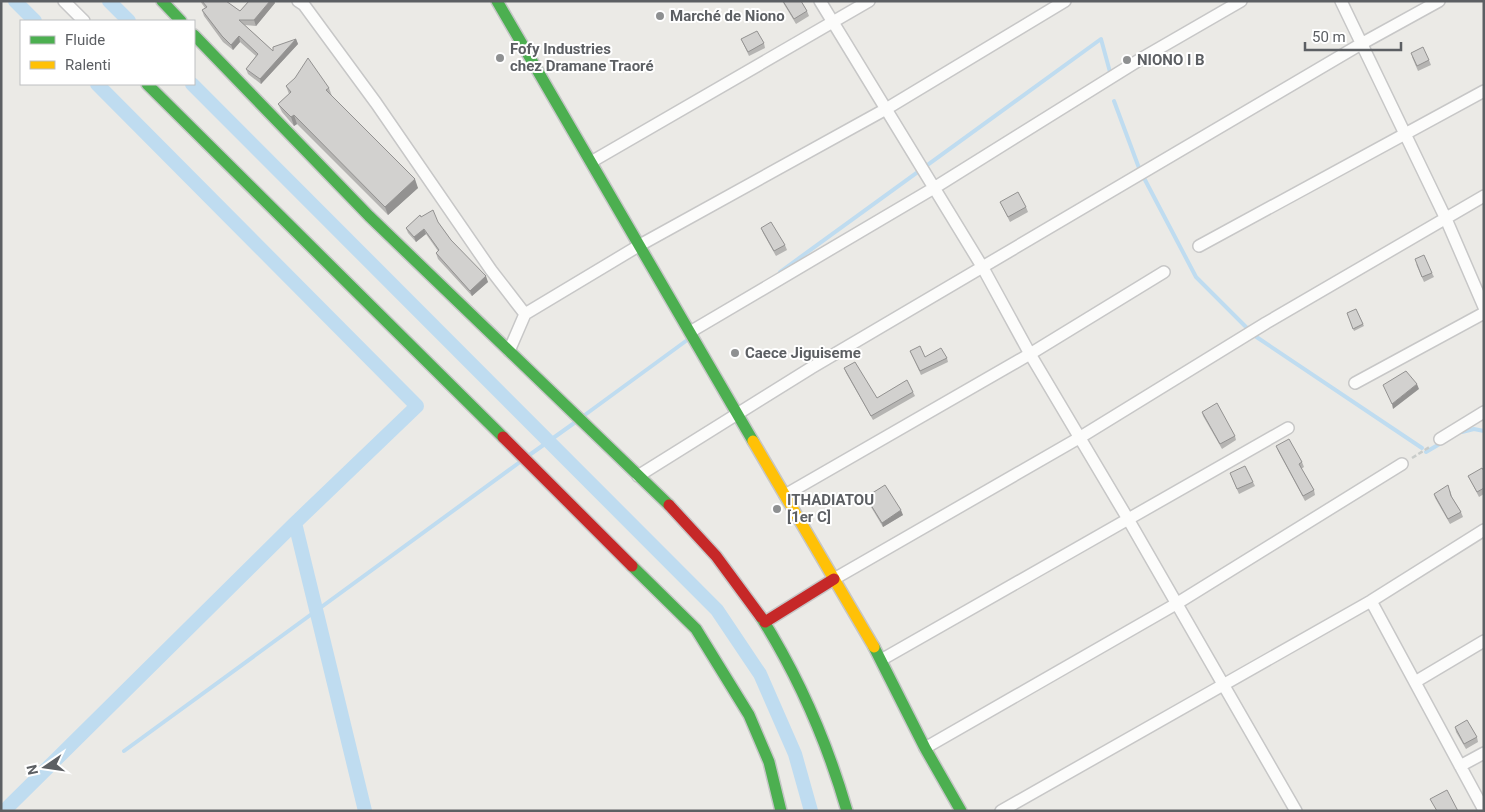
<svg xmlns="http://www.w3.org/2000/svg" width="1485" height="812" viewBox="0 0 1485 812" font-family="Roboto,sans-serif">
	<rect width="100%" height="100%" fill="#ebeae6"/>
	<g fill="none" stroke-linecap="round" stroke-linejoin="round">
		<!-- stream -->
		<path stroke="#bfdcf0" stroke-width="4" d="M1114,101l25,67
			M1144,178l52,99 51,51
			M780,272l321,-233 9,33
			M1255,336l167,112
			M582,417l108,-79
			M1462,432l12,-3 10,2
			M1426,452l17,-10
			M528,456l49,-35
			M124,751l396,-289"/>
		<!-- canal -->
		<path stroke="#bfdcf0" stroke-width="14" d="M15,1l20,20
			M109,1l20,20
			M97,84l320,322 -122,117 70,288
			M192,84l525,526 43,64 35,80 16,57
			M8,807l287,-284"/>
		<defs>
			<path id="street" d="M64,1l20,20
				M298,1l6,4 72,98 115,167 34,44
				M820,1l163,267 47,86 98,165 168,292
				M1341,1l105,218 38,88
				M591,162l278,-161
				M1199,246l285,-155
				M690,332l244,-144 210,-131 97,-56
				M509,351l16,-37 115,-69 246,-136 179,-108
				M1355,383l129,-70
				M1440,439l44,-27
				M638,476l173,-108 550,-324 78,-43
				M785,495l245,-141 134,-82
				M834,579l245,-141 187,-115 218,-127
				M1371,601l113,209
				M881,660l407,-232
				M1415,682l69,-41
				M925,748l251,-144 226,-140
				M1460,766l24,-13
				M1001,811l370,-210 113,-71"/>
			<path id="fast" d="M162,1l19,20
				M497,1l256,440
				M194,35l175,181 300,289
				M147,84l356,353
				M632,566l64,63 53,86 20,47 12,49
				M761,617c39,62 66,125 86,194
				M874,647l51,101 36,63"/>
			<path id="slow" d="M753,441l121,206"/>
			<path id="jam" d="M503,437l129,129
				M669,505l47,51 45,61
				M765,622l69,-43"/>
		</defs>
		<!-- street casing -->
		<use href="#street" stroke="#c7c7c7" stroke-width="14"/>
		<!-- fast casing -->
		<use href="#fast" stroke="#c6c6c7" stroke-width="14"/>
		<!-- slow casing -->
		<use href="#slow" stroke="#c6c6c7" stroke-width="14"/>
		<!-- jam casing -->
		<use href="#jam" stroke="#c6c6c7" stroke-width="14"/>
		<!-- path -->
		<path stroke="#c9ccca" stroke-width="2.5" stroke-dasharray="5 2.5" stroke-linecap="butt" d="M1412,458l19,-12"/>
		<!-- street -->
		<use href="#street" stroke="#fcfcfb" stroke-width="11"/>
		<!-- fast -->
		<use href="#fast" stroke="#4caf50" stroke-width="11"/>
		<!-- slow -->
		<use href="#slow" stroke="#ffc107" stroke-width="11"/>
		<!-- jam -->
		<use href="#jam" stroke="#c62828" stroke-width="11"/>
	</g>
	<!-- wall -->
	<path fill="#b5b4b2" d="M200,1h26l14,10 9,-10h25l1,2 -19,23 -11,-1 28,26 23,-12 2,5 -37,40 -13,-10 -2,-5 10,-13 -16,-14 -7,8 -10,-8 -19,-26 -2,-6 3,-2z
		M782,1h19l6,10 2,5 -13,8z
		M741,39l23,4 1,5 -16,8z
		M1412,57l17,3 2,5 -13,6z
		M286,86l43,2 3,8 86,92 -30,27 -91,-91 -3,2 -12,-14 -4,-8 11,-10z
		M1000,202l26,5 2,5 -18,10z
		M421,217l17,5 13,18 37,42 -16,14 -34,-37 -2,-6 2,-2 -12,-17 -10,8 -8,-9 -2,-5z
		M761,228l24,17 2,5 -11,6 -13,-23z
		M1416,264l16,9 2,4 -10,5z
		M1356,309l8,17 -10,5 -7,-18z
		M910,351l15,6 22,1 1,4 -27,13z
		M844,368l33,30 36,-6 2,4 -42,24 -27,-47z
		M1202,412l33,24 1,4 -14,9 -19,-33z
		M1276,446l26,16 2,5 -3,2 13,21 1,5 -10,6 -27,-50z
		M1484,471v23l-5,3 -11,-21z
		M1232,478l21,4 2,4 -16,8z
		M1450,490l2,7 9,15 2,5 -13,7 -15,-26 -1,-4z
		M866,497l37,18 -20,12 -15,-25z
		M1455,727l22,10 1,5 -12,7 -10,-17z"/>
	<!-- shaded-wall -->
	<path fill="#939291" d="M270,1h4l1,2 -19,23 -2,-6z
		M239,36l1,6 -7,8 -2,-5z
		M296,39l2,5 -37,40 -1,-5z
		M294,115l3,9 -3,2 -3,-9z
		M415,179l3,9 -30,27 -3,-8z
		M424,229l2,5 -10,8 -2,-5z
		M486,276l2,6 -16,14 -2,-5z
		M1417,384l2,5 -26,20 -1,-5z
		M901,510l2,5 -20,12 -1,-4z"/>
	<!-- building -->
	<path fill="#d2d1cf" stroke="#939291" d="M202,1h24l14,10 9,-10h21l-16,19h-15l34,31v-4l23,-8 -36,40 -14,-10 12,-15 -19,-18 -8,9 -9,-9 -20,-26 5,-3z
		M783,1h18l6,10 -13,8z
		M757,31l7,12 -16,9 -7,-13z
		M1423,47l6,13 -12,6 -6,-13z
		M308,58l21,30 -3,2 89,89 -30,28 -91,-92 -3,2 -13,-13 13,-12 -5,-6 9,-8z
		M1018,192l8,15 -18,10 -8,-15z
		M433,210l5,12 13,18 35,36 -16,15 -34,-38 3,-3 -15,-21 -10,8 -8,-9 14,-13 1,2z
		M771,222l14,23 -11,6 -13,-23z
		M1424,255l8,18 -10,4 -7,-18z
		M1356,309l7,15 -10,5 -6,-16z
		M920,346l5,11 16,-9 6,10 -27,13 -10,-20z
		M855,362l22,36 30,-18 6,12 -42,24 -27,-48z
		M1406,371l11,13 -25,20 -9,-19z
		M1217,403l18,33 -15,8 -18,-32z
		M1289,439l13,23 -3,2 15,26 -11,6 -27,-50z
		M1245,466l8,16 -16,7 -7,-16z
		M1482,468l2,3v17l-7,4 -9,-16z
		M885,485l16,25 -19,13 -16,-26z
		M1448,485l3,11 10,16 -13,7 -14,-25z
		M1467,720l10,17 -13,7 -9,-17z
		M1447,790l11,21h-21l-7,-12z"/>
	<!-- markers -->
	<g fill="#8e9091" stroke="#fff" stroke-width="2">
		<circle cx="660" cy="16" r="5"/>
		<circle cx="500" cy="58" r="5"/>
		<circle cx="1127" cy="60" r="5"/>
		<circle cx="735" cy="353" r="5"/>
		<circle cx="777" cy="509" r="5"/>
	</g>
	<g text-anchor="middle" stroke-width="4" stroke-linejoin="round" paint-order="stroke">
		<!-- poi labels -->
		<g font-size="15" font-weight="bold" fill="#5c5f63" stroke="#fff" text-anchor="start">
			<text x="670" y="21">Marché de Niono</text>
			<text x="510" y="54">Fofy Industries<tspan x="510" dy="17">chez Dramane Traoré</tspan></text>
			<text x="1137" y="65">NIONO I B</text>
			<text x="745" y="358">Caece Jiguiseme</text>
			<text x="787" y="505">ITHADIATOU<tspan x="787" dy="17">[1er C]</tspan></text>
		</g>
	</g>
	<!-- border -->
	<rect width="1485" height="812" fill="none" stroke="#5c5f63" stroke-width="5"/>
	<!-- legend -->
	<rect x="20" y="20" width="175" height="65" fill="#ffffff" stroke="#bebfc1"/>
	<rect x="30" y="36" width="25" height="8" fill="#4caf50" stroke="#bebfc1"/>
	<text x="65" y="45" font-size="15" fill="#5c5f63">Fluide</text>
	<rect x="30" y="61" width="25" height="8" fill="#ffc107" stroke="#bebfc1"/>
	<text x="65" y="70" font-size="15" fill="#5c5f63">Ralenti</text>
	<!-- north arrow -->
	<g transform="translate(45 767) rotate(257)" stroke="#ffffff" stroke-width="4" paint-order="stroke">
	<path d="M0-4L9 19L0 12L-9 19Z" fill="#5c5f63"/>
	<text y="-8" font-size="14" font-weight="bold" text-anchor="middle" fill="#5c5f63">N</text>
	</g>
	<!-- scale -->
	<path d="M1305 42v8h96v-8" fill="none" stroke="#5c5f63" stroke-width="2.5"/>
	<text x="1312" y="42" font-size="15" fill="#5c5f63" stroke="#ffffff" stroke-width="4" paint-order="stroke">50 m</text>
</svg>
